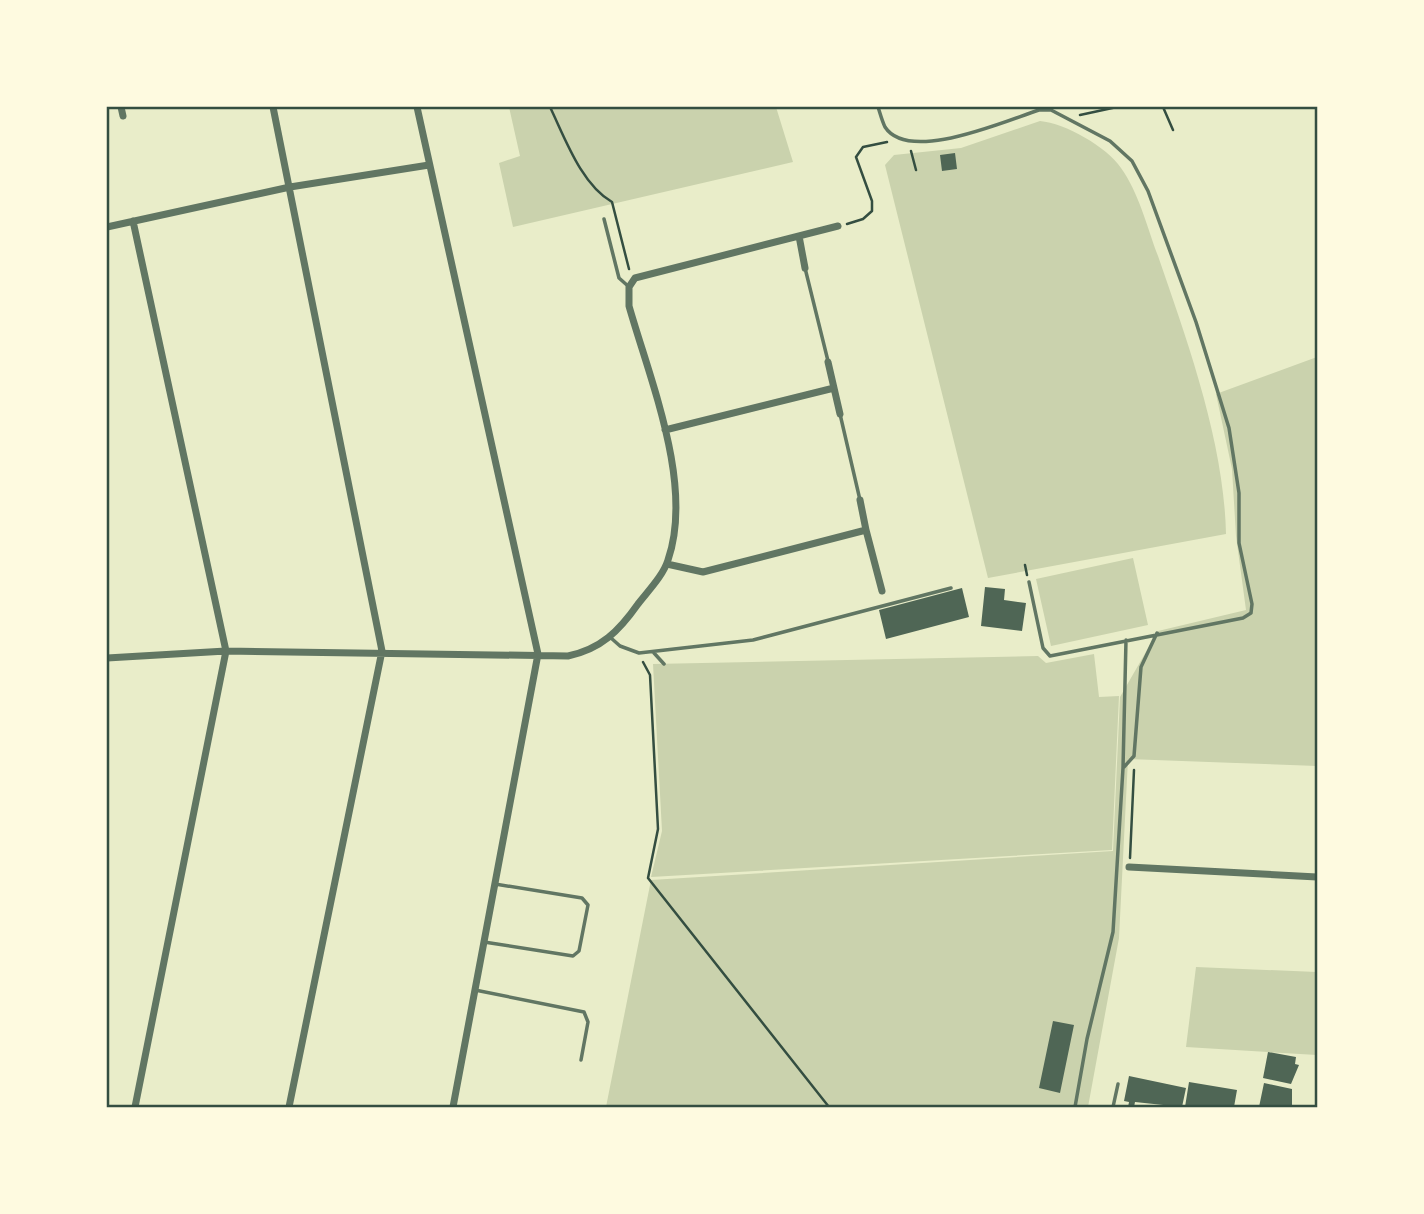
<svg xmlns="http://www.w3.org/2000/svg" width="1424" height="1214" viewBox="0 0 1424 1214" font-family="Barlow,sans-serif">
	<rect width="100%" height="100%" fill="#e9edc9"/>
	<!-- green -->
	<path fill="#cad2ad" d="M509,107h267l17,55 -280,65 -14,-64 21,-7z
		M1040,121c25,2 67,26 81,47 18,25 26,59 37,88 30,87 66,186 68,278l-238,44 -103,-413 9,-10 67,-7z
		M1317,357v409l-189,-7 -9,179 -31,169h-482l45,-227 462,-29 7,-154 38,-66 88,-21 -10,-74 -4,-67 -16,-75z
		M1133,558l15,67 -97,21 -15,-67z
		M1094,654l5,43 20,-1 -7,154 -461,27 11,-46 -9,-167 385,-8 8,7z
		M1196,967l121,5v83l-131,-8z"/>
	<!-- building -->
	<path fill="#4f6655" d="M955,153l2,16 -15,2 -2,-16z
		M985,587l20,2 -1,11 22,3 -4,28 -41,-5z
		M962,588l7,29 -83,22 -7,-29z
		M1053,1021l21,4 -14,68 -21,-5z
		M1268,1052l28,5 -1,7 4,1 -8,19 -28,-6z
		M1129,1076l57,12 -4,19 -47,-5 -1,5h-6l1,-5 -5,-1z
		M1189,1082l48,8 -3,17h-49z
		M1264,1083l28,6v17l-33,1z"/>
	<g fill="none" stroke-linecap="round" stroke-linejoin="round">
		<!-- path -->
		<path stroke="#344e41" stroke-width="2.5" d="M550,107c15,31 31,77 62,95l17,67
			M1163,107l10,23
			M1080,115l37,-8
			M911,151l5,19
			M847,224l16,-5 9,-8v-10l-16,-44 7,-10 24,-5
			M1025,565l2,10
			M643,662l7,13 8,154 -10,49 181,229
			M1130,858l4,-88"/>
		<!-- service -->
		<path stroke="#617663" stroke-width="3.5" d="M878,107c2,6 4,14 7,20 24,37 122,-7 154,-17h12l59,31 22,20 16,30 48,131 33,106 10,65v50l13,61 -1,9 -8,5 -193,38 -7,-8 -14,-66
			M604,219l15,59 9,8
			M805,268l23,93
			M840,414l20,86
			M611,638l9,8 19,7 114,-13 198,-52
			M654,653l10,11
			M1124,767l10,-11 7,-89 16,-34
			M484,942l89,14 6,-5 9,-46 -6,-7 -87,-14
			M475,990l109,22 4,10 -7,38
			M1075,1107l12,-68 26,-107 10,-164 3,-128
			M1113,1107l5,-23"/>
		<!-- minor -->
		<path stroke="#617663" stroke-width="7" d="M121,107l2,9
			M273,107l109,544 -93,456
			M417,107l121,547 -85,453
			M133,221l93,430 -91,456
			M107,227l183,-40 139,-22
			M799,236l6,32
			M828,362l12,52
			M665,430l169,-42
			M860,500l6,30
			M667,564l36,8 163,-42 16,61
			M107,658l119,-7 342,5c33,-7 51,-25 70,-52 10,-13 25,-28 30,-44 26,-75 -18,-180 -39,-254v-19l6,-9 203,-52
			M1129,867l188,10"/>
	</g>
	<!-- border -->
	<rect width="1424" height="1214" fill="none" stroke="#fefae0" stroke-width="217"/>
	<rect x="108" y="108" width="1208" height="998" fill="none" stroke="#344e41" stroke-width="2.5"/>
</svg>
